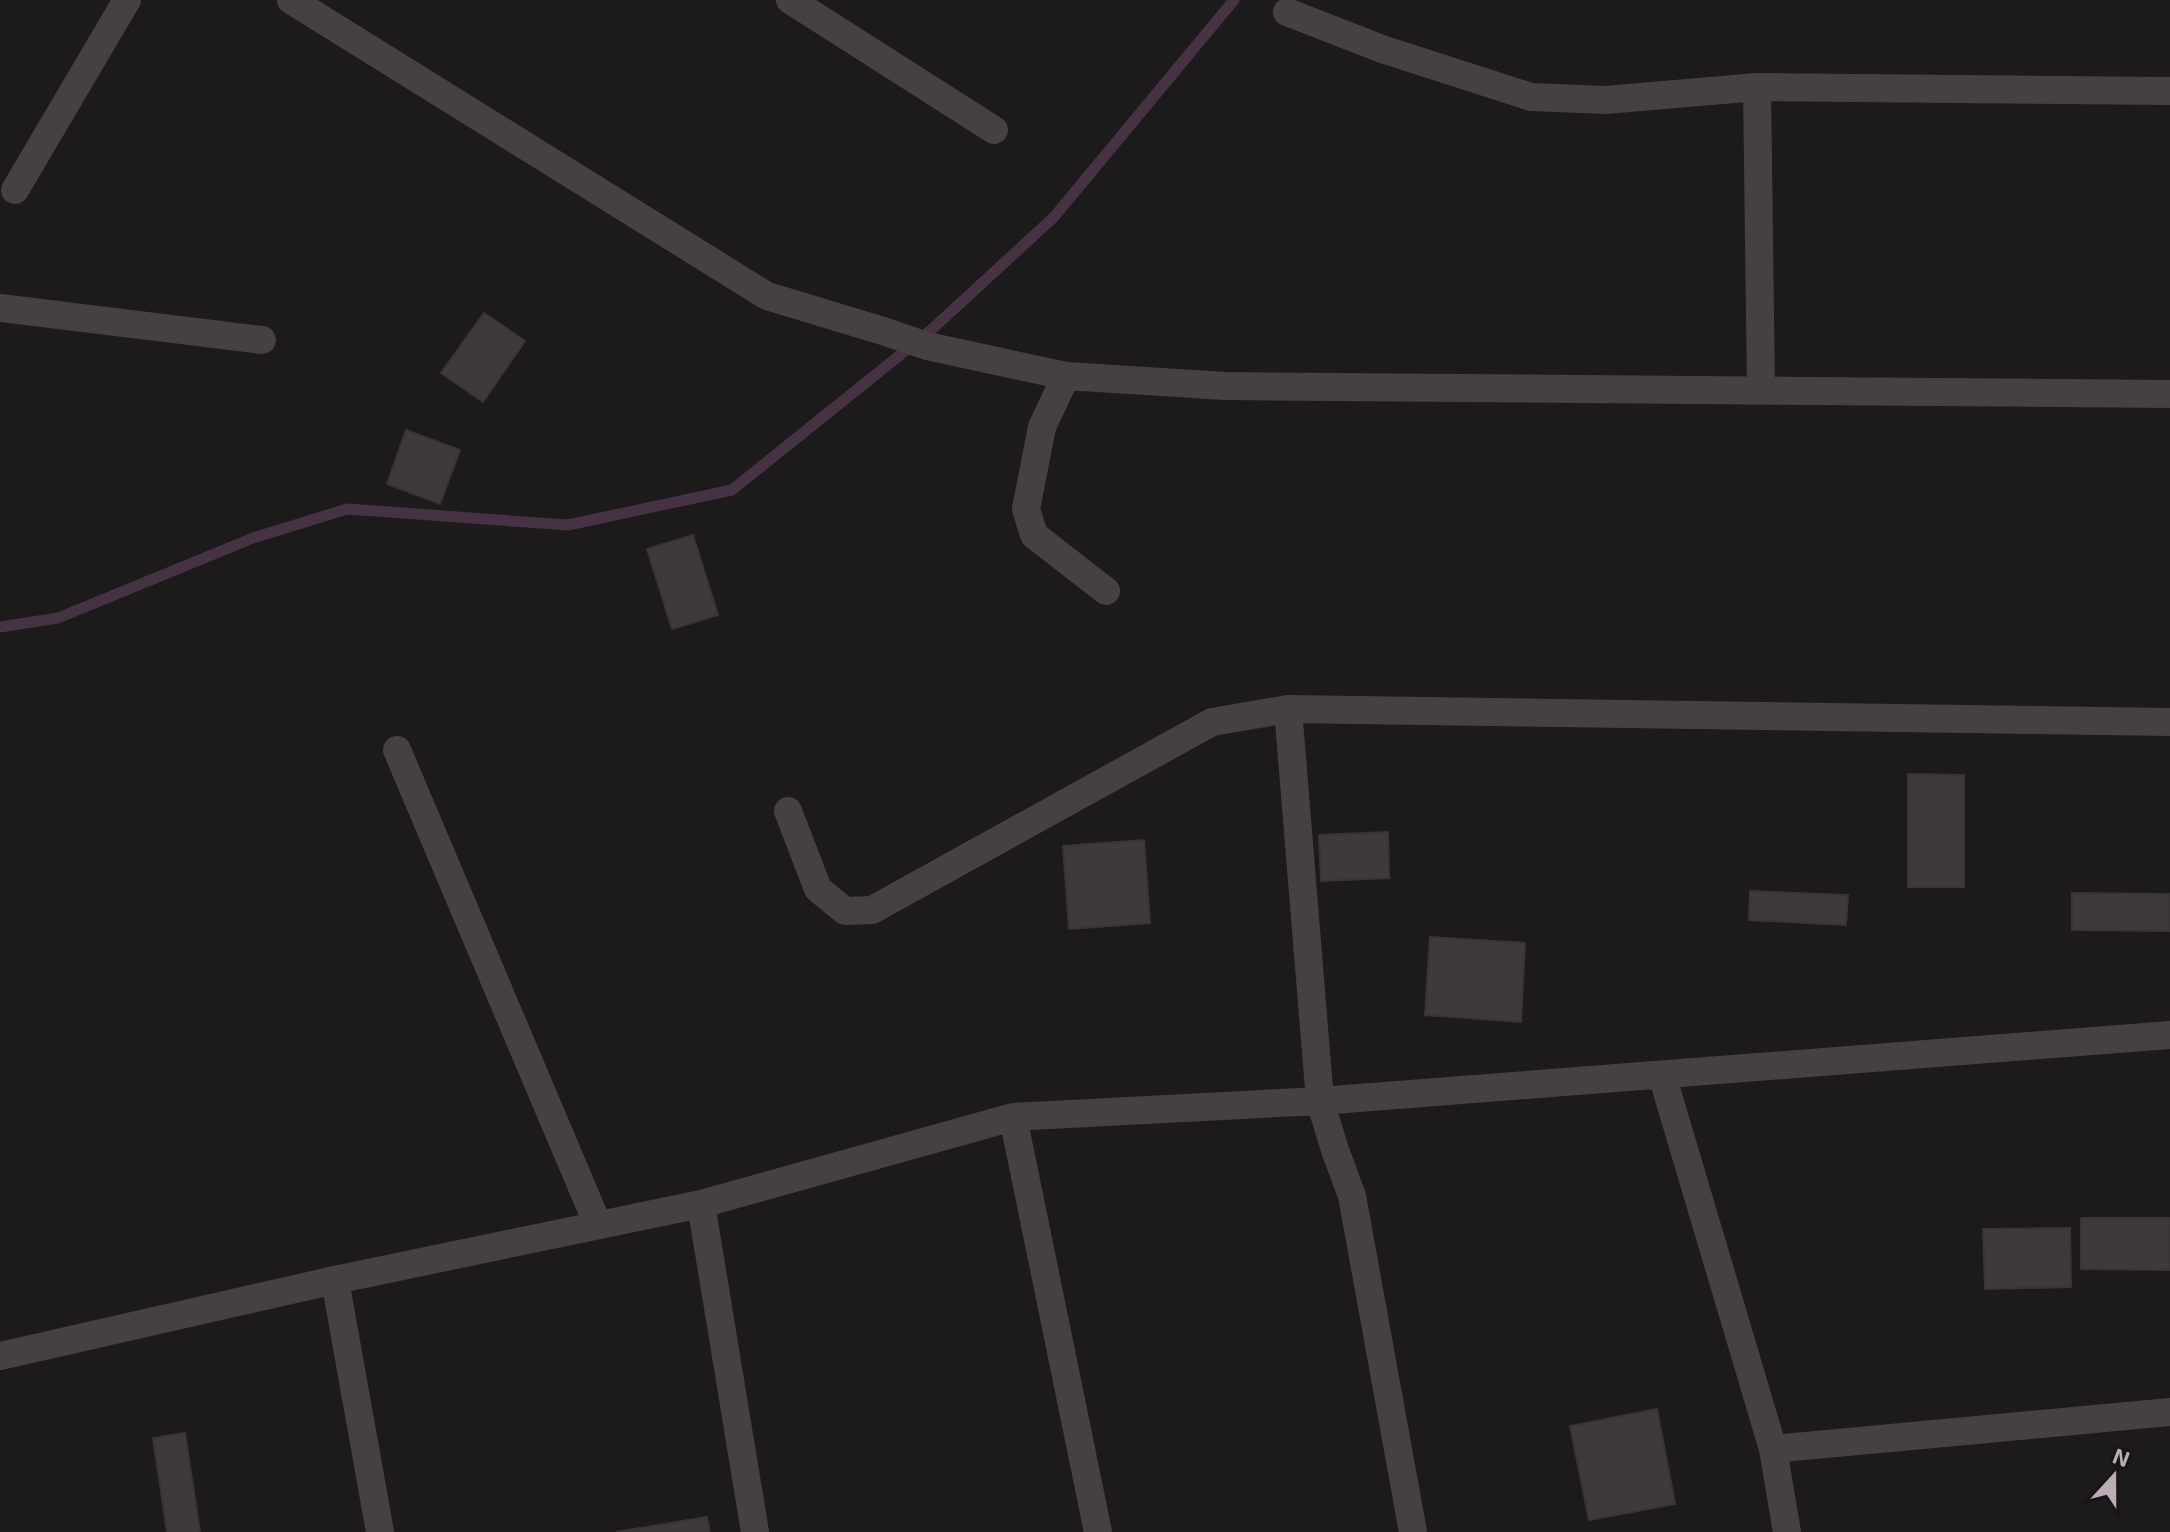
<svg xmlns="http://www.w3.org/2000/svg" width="2170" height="1532" viewBox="0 0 2170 1532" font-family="'Exo 2',sans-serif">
	<rect width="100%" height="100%" fill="#1c1a1b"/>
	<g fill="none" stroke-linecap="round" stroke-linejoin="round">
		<!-- stream -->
		<path stroke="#453344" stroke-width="11" d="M0,627l58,-9 195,-80 94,-29 221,16 164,-35 198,-159 124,-114 180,-217"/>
	</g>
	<!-- building -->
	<path fill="#3e3a3c" stroke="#383436" stroke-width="2" d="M484,313l41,28 -42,61 -42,-29z
		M406,430l54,20 -20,54 -53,-20z
		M693,535l25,80 -46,14 -25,-80z
		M1908,774l56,1v112h-56z
		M1388,832l1,46 -68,3 -2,-46z
		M1144,840l6,83 -81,6 -6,-83z
		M1750,891l98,4 -2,30 -97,-5z
		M2072,893l98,1v37l-98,-1z
		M1430,937l95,6 -4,79 -96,-7z
		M2081,1218h89v52l-89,-1z
		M2070,1228l1,59 -86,2 -2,-60z
		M1657,1409l18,95 -86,16 -19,-94z
		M185,1433l15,99h-33l-14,-94z
		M707,1517l3,15h-94z"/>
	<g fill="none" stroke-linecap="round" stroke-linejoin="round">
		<!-- minor -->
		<path stroke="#464043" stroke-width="28" d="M291,0l476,296 116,35 44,15 139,30 159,10 945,8
			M790,0l204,130
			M1287,12l95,37 149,48 75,3 151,-13 413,4
			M1757,87l4,303
			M15,190l112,-190
			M0,308l262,32
			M1066,376l-24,51 -16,82 8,26 72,56
			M1288,709l32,392 15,49 17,46 61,336
			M397,750l201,475
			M788,811l30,78 27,22 27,-1 340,-188 76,-13 882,13
			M1662,1075l111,374 14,83
			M1013,1117l85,415
			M701,1204l54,328
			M335,1280l45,252
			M0,1356l335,-76 366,-76 312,-87 307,-16 850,-66
			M1773,1449l397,-37"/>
	</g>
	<!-- north arrow -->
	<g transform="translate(2114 1476) rotate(21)" stroke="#171516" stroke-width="6" paint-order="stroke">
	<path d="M0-6L14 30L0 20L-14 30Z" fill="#bbadb7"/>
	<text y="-12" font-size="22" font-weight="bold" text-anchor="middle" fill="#bbadb7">N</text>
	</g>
</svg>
